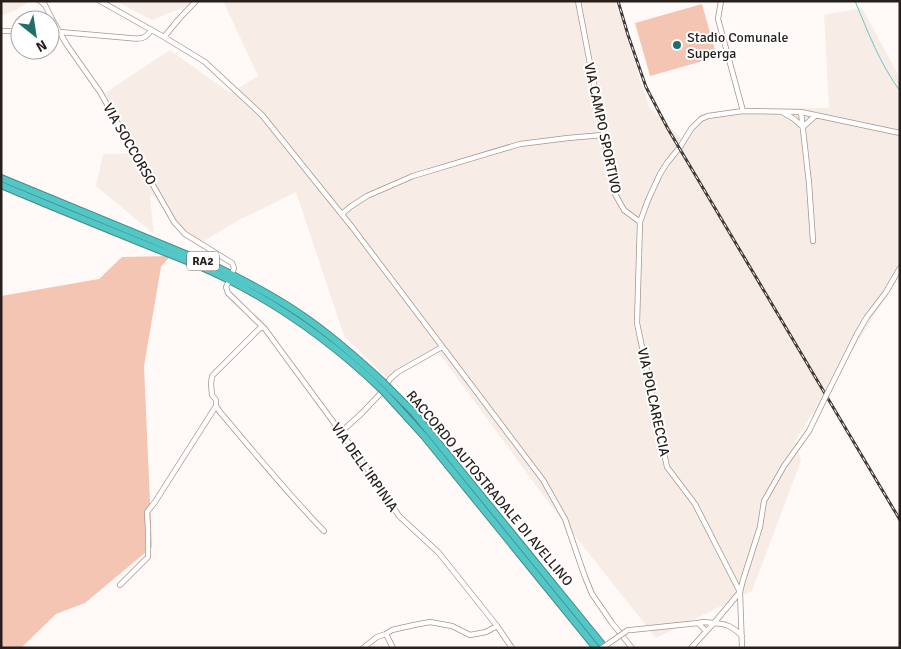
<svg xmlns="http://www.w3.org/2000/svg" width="901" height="649" viewBox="0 0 901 649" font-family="Signika,sans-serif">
	<rect width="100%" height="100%" fill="#fffaf8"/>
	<!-- built -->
	<path fill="#f8ece6" d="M1,1h29l-14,9 -15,6z
		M115,1h85l-48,19z
		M223,1h392l34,106 33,32 18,-25 34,-5 95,-1 -5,-93 38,-7 38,70v197l-105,166 6,20 -49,130 -96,47 -108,-136 -112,-153 -37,18 -12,11 -43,-42 -48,-144 -57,28 -42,25 -14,-8 -29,-42 -4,1 4,38 -58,-48 7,-32 37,-1 -35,-60 65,-43 60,43 28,-17z"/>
	<!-- green -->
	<path fill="#f3c5b2" d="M702,4l15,53 -67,19 -15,-53z
		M170,256l-9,11 -17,99 8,181 -67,56 -29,11 -35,34h-20v-352l98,-17 23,-22z"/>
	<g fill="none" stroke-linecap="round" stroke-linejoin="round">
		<!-- stream -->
		<path stroke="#66cac9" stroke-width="1" d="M855,1c13,31 25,63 45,90"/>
		<defs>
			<path id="minor" d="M40,1l5,4 8,16 14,24 33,47 74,130 11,12 47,29 2,5 -1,3
				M100,1l64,36 41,25 57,53 90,112 191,253 22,39 20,58 7,17 20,29 20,25
				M578,1l37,193 9,16 16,12 8,-22 12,-26 7,-11 13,-16 11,-18 10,-10 7,-3 35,-5 58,1 99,21
				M721,1l-3,18 25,92
				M50,27l10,5 69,6c11,1 16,2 22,-8
				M1,31h19
				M164,37l14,-17 18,-19
				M782,112l12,7 9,8
				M801,112l8,71 4,58
				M803,127l13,-12
				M342,214l8,-7 17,-11 46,-20 107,-32 48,-6 35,-3
				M640,222l-3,101 30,144 28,37 45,88 2,56
				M228,283l-2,4 2,6 37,36 97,132 37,55 40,37 58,73 15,22
				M262,326l-50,50 -1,8 1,11 4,5v6l4,6c34,40 67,81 104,119
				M829,390l28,-56 10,-17 19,-25 14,-24
				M341,432l20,-18 19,-20 10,-15 8,-7 44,-25
				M120,585l28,-28v-29l-1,-16 8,-10 61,-96
				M631,630l67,-7
				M706,631l-8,-8 5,-1 11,1 26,-31 3,-12 17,-53 4,-26 20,-35 25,-35 15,-31
				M386,634l7,14
				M363,648l14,-11 9,-3 6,-4 22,-5 16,-3 22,4 18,9 16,-3 11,-6
				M691,648l23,-25c13,1 18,3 28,13"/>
			<path id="highway" d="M1,178l216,89c28,14 57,29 83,47 30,20 57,44 83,68
				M1,185c47,20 94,39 141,58 29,12 59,22 87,37 55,28 106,65 151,108
				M389,388l25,25 191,235
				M385,393l39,43 172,212"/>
		</defs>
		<!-- minor casing -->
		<use href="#minor" stroke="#a9948b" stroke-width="6"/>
		<!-- highway casing -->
		<use href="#highway" stroke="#438c8a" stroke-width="8"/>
		<!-- minor -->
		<use href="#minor" stroke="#fff" stroke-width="4.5"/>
		<!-- highway -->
		<use href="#highway" stroke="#52c7c6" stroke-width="6"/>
		<defs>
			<path id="rail" d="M618,1l10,34 18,52 22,42 232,391"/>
		</defs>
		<!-- rail casing -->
		<use href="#rail" stroke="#433b37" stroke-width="3"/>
		<!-- rail -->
		<use href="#rail" stroke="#fff" stroke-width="1" stroke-dasharray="4" stroke-linecap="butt"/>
		<defs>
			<path id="minor-bridge" d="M824,400l5,-10
				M602,648l26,-18h3"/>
			<path id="highway-bridge" d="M383,382l6,6
				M380,388l5,5"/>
		</defs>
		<!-- minor-bridge casing -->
		<use href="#minor-bridge" stroke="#a9948b" stroke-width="6" stroke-linecap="butt"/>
		<!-- highway-bridge casing -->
		<use href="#highway-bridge" stroke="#438c8a" stroke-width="8" stroke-linecap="butt"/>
		<!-- minor-bridge -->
		<use href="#minor-bridge" stroke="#fff" stroke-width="4.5"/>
		<!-- highway-bridge -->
		<use href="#highway-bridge" stroke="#52c7c6" stroke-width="6"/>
	</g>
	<!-- markers -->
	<circle fill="#216d6c" stroke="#fff" stroke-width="2" cx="677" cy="45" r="5"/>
	<g text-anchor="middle" stroke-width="4" stroke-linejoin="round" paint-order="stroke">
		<!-- shield labels -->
		<rect fill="#fff" stroke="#68625f" stroke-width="1" x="187" y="251.5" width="32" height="19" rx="4"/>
		<g font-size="12" font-weight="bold" fill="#271f1b">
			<text x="203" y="265">RA2</text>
		</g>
		<!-- poi labels -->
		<g font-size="14" fill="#271f1b" stroke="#fff" text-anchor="start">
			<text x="687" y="42">Stadio Comunale<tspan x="687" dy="16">Superga</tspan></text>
		</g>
		<!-- street labels -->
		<g font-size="14" fill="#271f1b" stroke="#fff">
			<text transform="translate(603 128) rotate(78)" y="5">VIA CAMPO SPORTIVO</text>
			<text transform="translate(130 144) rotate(60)" y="5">VIA SOCCORSO</text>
			<text transform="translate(654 402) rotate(78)" y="5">VIA POLCARECCIA</text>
			<text transform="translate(365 467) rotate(55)" y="5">VIA DELL'IRPINIA</text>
			<text transform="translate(490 488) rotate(50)" y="5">RACCORDO AUTOSTRADALE DI AVELLINO</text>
		</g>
	</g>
	<!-- border -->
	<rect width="901" height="649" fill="none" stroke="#271f1b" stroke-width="5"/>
	<!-- north arrow -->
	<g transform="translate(35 35) rotate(150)"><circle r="24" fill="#ffffff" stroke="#a9a5a4"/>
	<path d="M0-4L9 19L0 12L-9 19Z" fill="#216d6c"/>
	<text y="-8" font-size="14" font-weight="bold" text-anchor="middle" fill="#271f1b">N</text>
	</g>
</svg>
